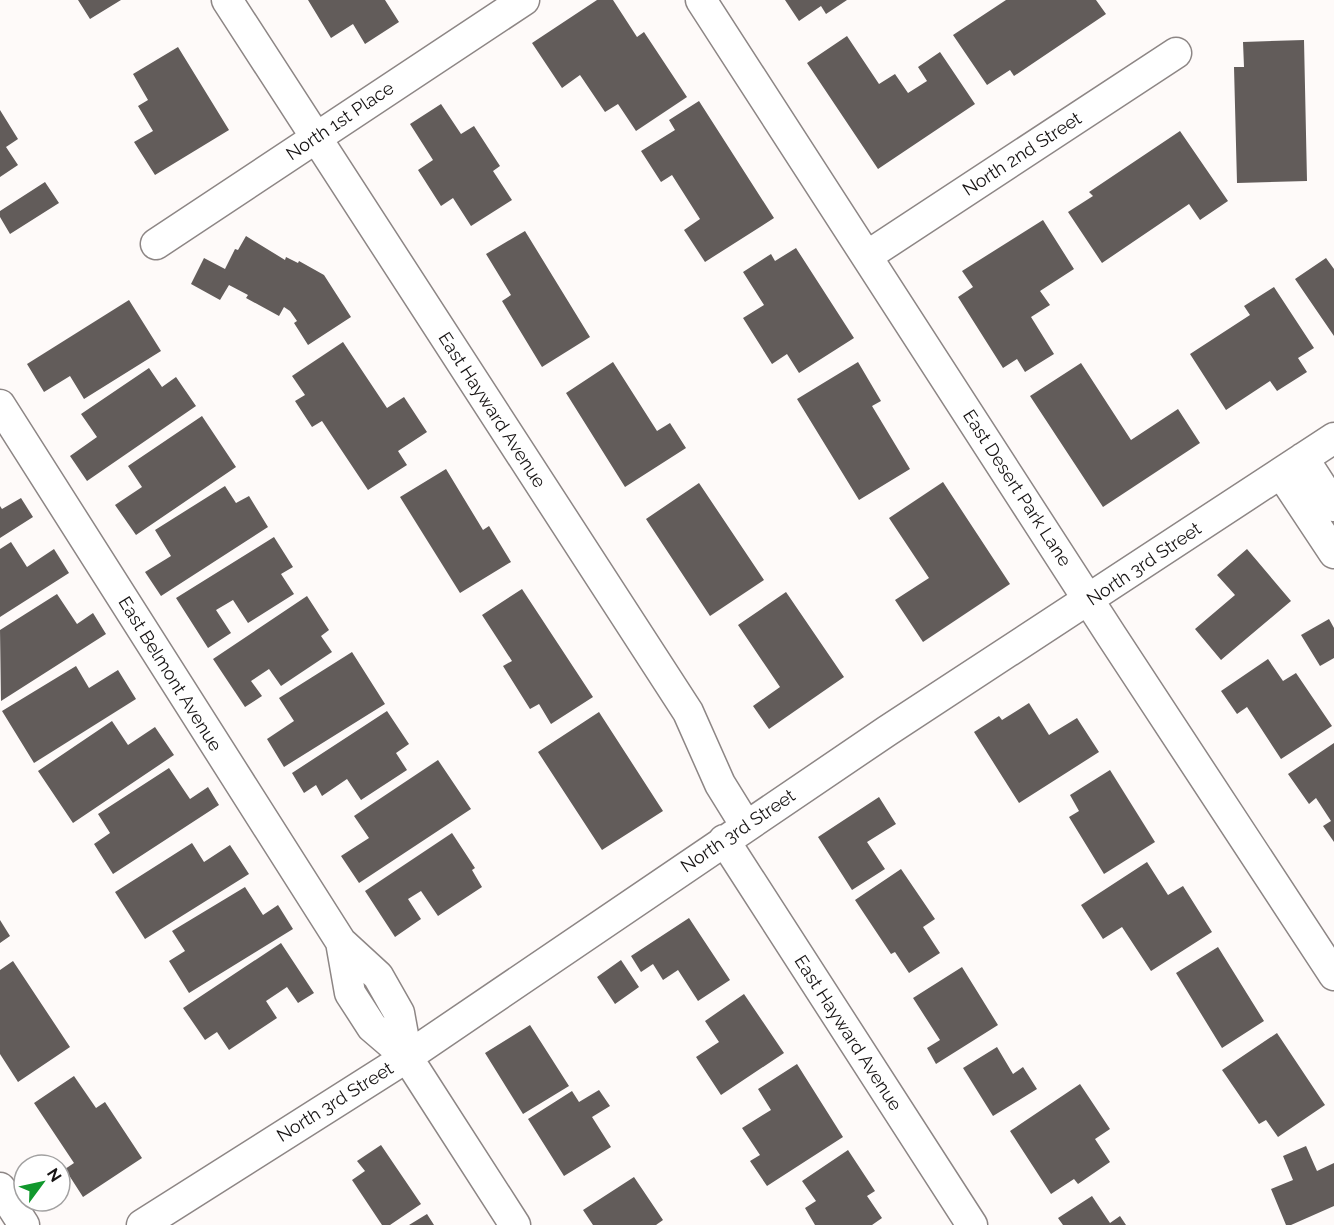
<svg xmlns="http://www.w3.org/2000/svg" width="1334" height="1225" viewBox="0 0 1334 1225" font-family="Raleway,sans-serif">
	<rect width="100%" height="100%" fill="#fefaf9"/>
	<!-- building -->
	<path fill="#625c5a" d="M78,0h43l-31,19z
		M308,0h77l14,22 -34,22 -12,-20 -22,14z
		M597,0h16l24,37 7,-5 43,65 -51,34 -18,-27 -13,8 -25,-37 -18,13 -30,-45z
		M785,0h62l-21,14 -5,-8 -22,15z
		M1006,0h90l10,14 -92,62 -4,-6 -23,15 -34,-50z
		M847,36l32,48 16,-10 13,19 19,-12 -9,-14 22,-15 35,52 -97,65 -71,-106z
		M1304,40l3,141 -70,2 -3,-116h10l-1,-25z
		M178,47l51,83 -74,45 -21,-33 19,-11 -15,-25 10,-6 -15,-26z
		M699,101l75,117 -69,44 -21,-32 16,-11 -28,-44 -11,7 -20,-31 34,-21 -6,-10z
		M441,104l20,30 13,-8 26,40 -7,5 19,29 -41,26 -18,-28 -12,8 -23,-36 15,-10 -23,-36z
		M0,110l18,29 -12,8 12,18 -18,12z
		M1180,131l48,70 -28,19 -11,-16 -87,59 -34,-51 25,-16 -4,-4z
		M45,182l14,21 -49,31 -10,-17v-6z
		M1043,220l31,49 -34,22 10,14 -19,12 23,37 -29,18 -8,-13 -14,9 -45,-71 15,-10 -11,-16z
		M525,231l65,106 -48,30 -40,-66 9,-6 -25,-41z
		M246,236l39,24 1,-3 12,6 1,-2 25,14 27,42 -43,28 -14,-22 3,-2 -7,-10 -6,-4 -5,9 -33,-18 2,-3 -19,-10 -9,15 -29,-16 13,-26 21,11 10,-20 3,1z
		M796,248l58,90 -55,35 -12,-19 -15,10 -29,-46 21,-13 -21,-33 28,-18 4,7z
		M1326,258l8,11v67l-39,-57z
		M1274,287l40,61 -16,10 9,14 -30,19 -7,-10 -44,29 -36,-56 60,-39 -6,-9z
		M129,300l32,51 -77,48 -14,-23 -26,16 -17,-28z
		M343,342l44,66 17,-11 23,35 -29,19 9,14 -39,25 -46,-69 -10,6 -17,-26 10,-6 -13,-19z
		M613,362l44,69 13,-8 16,25 -61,39 -59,-94z
		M858,362l23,39 -9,5 38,63 -51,31 -62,-101z
		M1081,363l50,77 47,-31 22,34 -97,64 -73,-111z
		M149,368l13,19 14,-10 20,29 -109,75 -17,-25 27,-19 -16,-23z
		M202,416l34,51 -100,68 -21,-30 27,-18 -14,-21z
		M446,469l37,61 6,-4 22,36 -51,31 -60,-96z
		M943,482l67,102 -87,58 -28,-42 34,-22 -40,-60z
		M699,483l65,97 -54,36 -64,-97z
		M225,486l11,17 13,-7 19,31 -107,69 -16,-24 26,-16 -16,-26z
		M21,498l12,19 -33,21v-32l2,3z
		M274,537l19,30 -12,7 13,20 -46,29 -15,-23 -17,10 15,23 -23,15 -32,-50z
		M11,542l16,25 27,-18 15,24 -69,44v-68z
		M1247,549l44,52 -70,59 -26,-31 40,-34 -18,-20z
		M522,589l71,108 -42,27 -12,-20 -9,5 -27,-43 9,-5 -30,-46z
		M786,592l58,85 -75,52 -16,-23 27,-19 -42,-62z
		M57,594l20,30 16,-11 13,21 -105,67 -1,-71z
		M307,596l22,34 -8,6 11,16 -51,34 -12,-17 -18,12 11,15 -17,11 -32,-48z
		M1329,619l5,9v30l-14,8 -19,-31z
		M352,652l33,52 -101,63 -17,-28 27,-18 -15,-23z
		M1268,659l15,22 13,-8 36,53 -51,33 -34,-52 -10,7 -16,-23z
		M76,666l13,22 29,-18 18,29 -102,64 -32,-52z
		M1029,703l20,32 28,-17 22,34 -80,51 -45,-71 25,-16 3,4z
		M387,711l22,33 -13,9 11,17 -46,30 -14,-21 -25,17 -6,-11 -12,8 -12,-20z
		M599,712l64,99 -61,39 -64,-98z
		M112,721l16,24 27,-18 19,28 -101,68 -35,-52z
		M1334,743v99l-11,-16 8,-5 -15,-23 -7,6 -21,-30z
		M438,760l33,49 -112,74 -18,-27 28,-18 -15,-22z
		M169,768l21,31 18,-12 11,18 -106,69 -19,-30 16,-11 -12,-19z
		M1110,770l45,72 -51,32 -35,-57 10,-6 -9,-16z
		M879,797l17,27 -29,18 18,27 -33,21 -34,-53z
		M452,833l23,35 -3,2 10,17 -44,29 -17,-25 -13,8 13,20 -26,18 -30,-46z
		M192,843l12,19 26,-17 19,29 -104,65 -30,-47z
		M1147,862l21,33 15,-9 29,46 -61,39 -29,-44 -19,12 -22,-34z
		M901,869l34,50 -12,8 17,26 -31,20 -14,-21 -4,2 -36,-54z
		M245,887l18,28 15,-10 15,24 -104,64 -20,-32 16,-10 -13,-20z
		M689,918l41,62 -32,21 -20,-31 -15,10 -10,-16 -12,8 -10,-16z
		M0,920l10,16 -10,7z
		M281,943l33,50 -16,10 -11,-16 -21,14 11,17 -48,32 -12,-18 -12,8 -22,-32z
		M1218,947l46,74 -42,27 -46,-75z
		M621,960l18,27 -24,17 -18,-27z
		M13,961l57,86 -52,35 -18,-28v-84z
		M962,967l36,58 -62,39 -9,-16 13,-8 -27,-42z
		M744,994l40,59 -63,42 -25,-38 23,-15 -14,-21z
		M530,1025l39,61 -46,28 -38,-61z
		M1277,1033l48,72 -47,32 -12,-17 -7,4 -37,-54z
		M997,1047l16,27 10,-7 14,22 -44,27 -30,-48z
		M797,1064l46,73 -76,49 -17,-25 10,-6 -18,-27 29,-18 -13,-21z
		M74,1076l22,32 9,-6 37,56 -59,39 -18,-28 9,-6 -40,-60z
		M1080,1084l30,45 -15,10 15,23 -32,22 -4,-5 -23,15 -41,-63z
		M599,1090l11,16 -18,11 19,30 -47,29 -36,-57 44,-28 7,11z
		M381,1145l40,59 -31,21h-8l-30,-45 13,-9 -8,-10z
		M1306,1146l11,25 17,-8v43l-43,19h-5l-15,-36 22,-9 -10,-24z
		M848,1150l27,41 -8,5 15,22 -10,7h-57l-10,-17 11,-7 -14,-20z
		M634,1177l29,43 -7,5h-63l-10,-15z
		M1092,1196l18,27 10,-7 6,9h-63l-5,-7z
		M427,1214l7,11h-25z"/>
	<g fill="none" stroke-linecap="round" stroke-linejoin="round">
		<defs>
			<path id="minor" d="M227,0l461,712 32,72 26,42
				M701,0l410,635 223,340
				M156,244l368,-244
				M867,256l309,-203
				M0,405l341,537 37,34 21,37 8,44
				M1303,458l31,48
				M1281,473l53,80
				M724,840l248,385
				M341,942l9,51 22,34 35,30 108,168
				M0,1188l24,37
				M142,1225l265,-168 480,-326 447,-293"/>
		</defs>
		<!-- minor casing -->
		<use href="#minor" stroke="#8d8685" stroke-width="33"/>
		<!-- minor -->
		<use href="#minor" stroke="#fff" stroke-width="30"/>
	</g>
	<g text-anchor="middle" stroke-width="6" stroke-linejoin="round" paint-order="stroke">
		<!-- street labels -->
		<g font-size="18" fill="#161313" stroke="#fff">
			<text transform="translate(340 121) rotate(-34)" y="6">North 1st Place</text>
			<text transform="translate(1022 154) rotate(-33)" y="6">North 2nd Street</text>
			<text transform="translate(492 410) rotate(57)" y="6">East Hayward Avenue</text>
			<text transform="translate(1017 488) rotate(57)" y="6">East Desert Park Lane</text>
			<text transform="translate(1144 564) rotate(-34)" y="6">North 3rd Street</text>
			<text transform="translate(170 674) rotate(58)" y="6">East Belmont Avenue</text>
			<text transform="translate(738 831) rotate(-34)" y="6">North 3rd Street</text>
			<text transform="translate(848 1033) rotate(57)" y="6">East Hayward Avenue</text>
			<text transform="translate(335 1102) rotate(-32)" y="6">North 3rd Street</text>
		</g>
	</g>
	<!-- north arrow -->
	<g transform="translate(42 1183) rotate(57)"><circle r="28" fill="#ffffff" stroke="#a2a1a1" stroke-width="1.5"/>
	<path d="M0-4.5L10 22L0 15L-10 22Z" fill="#11982d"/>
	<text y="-9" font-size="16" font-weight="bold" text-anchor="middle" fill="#161313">N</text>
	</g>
</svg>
